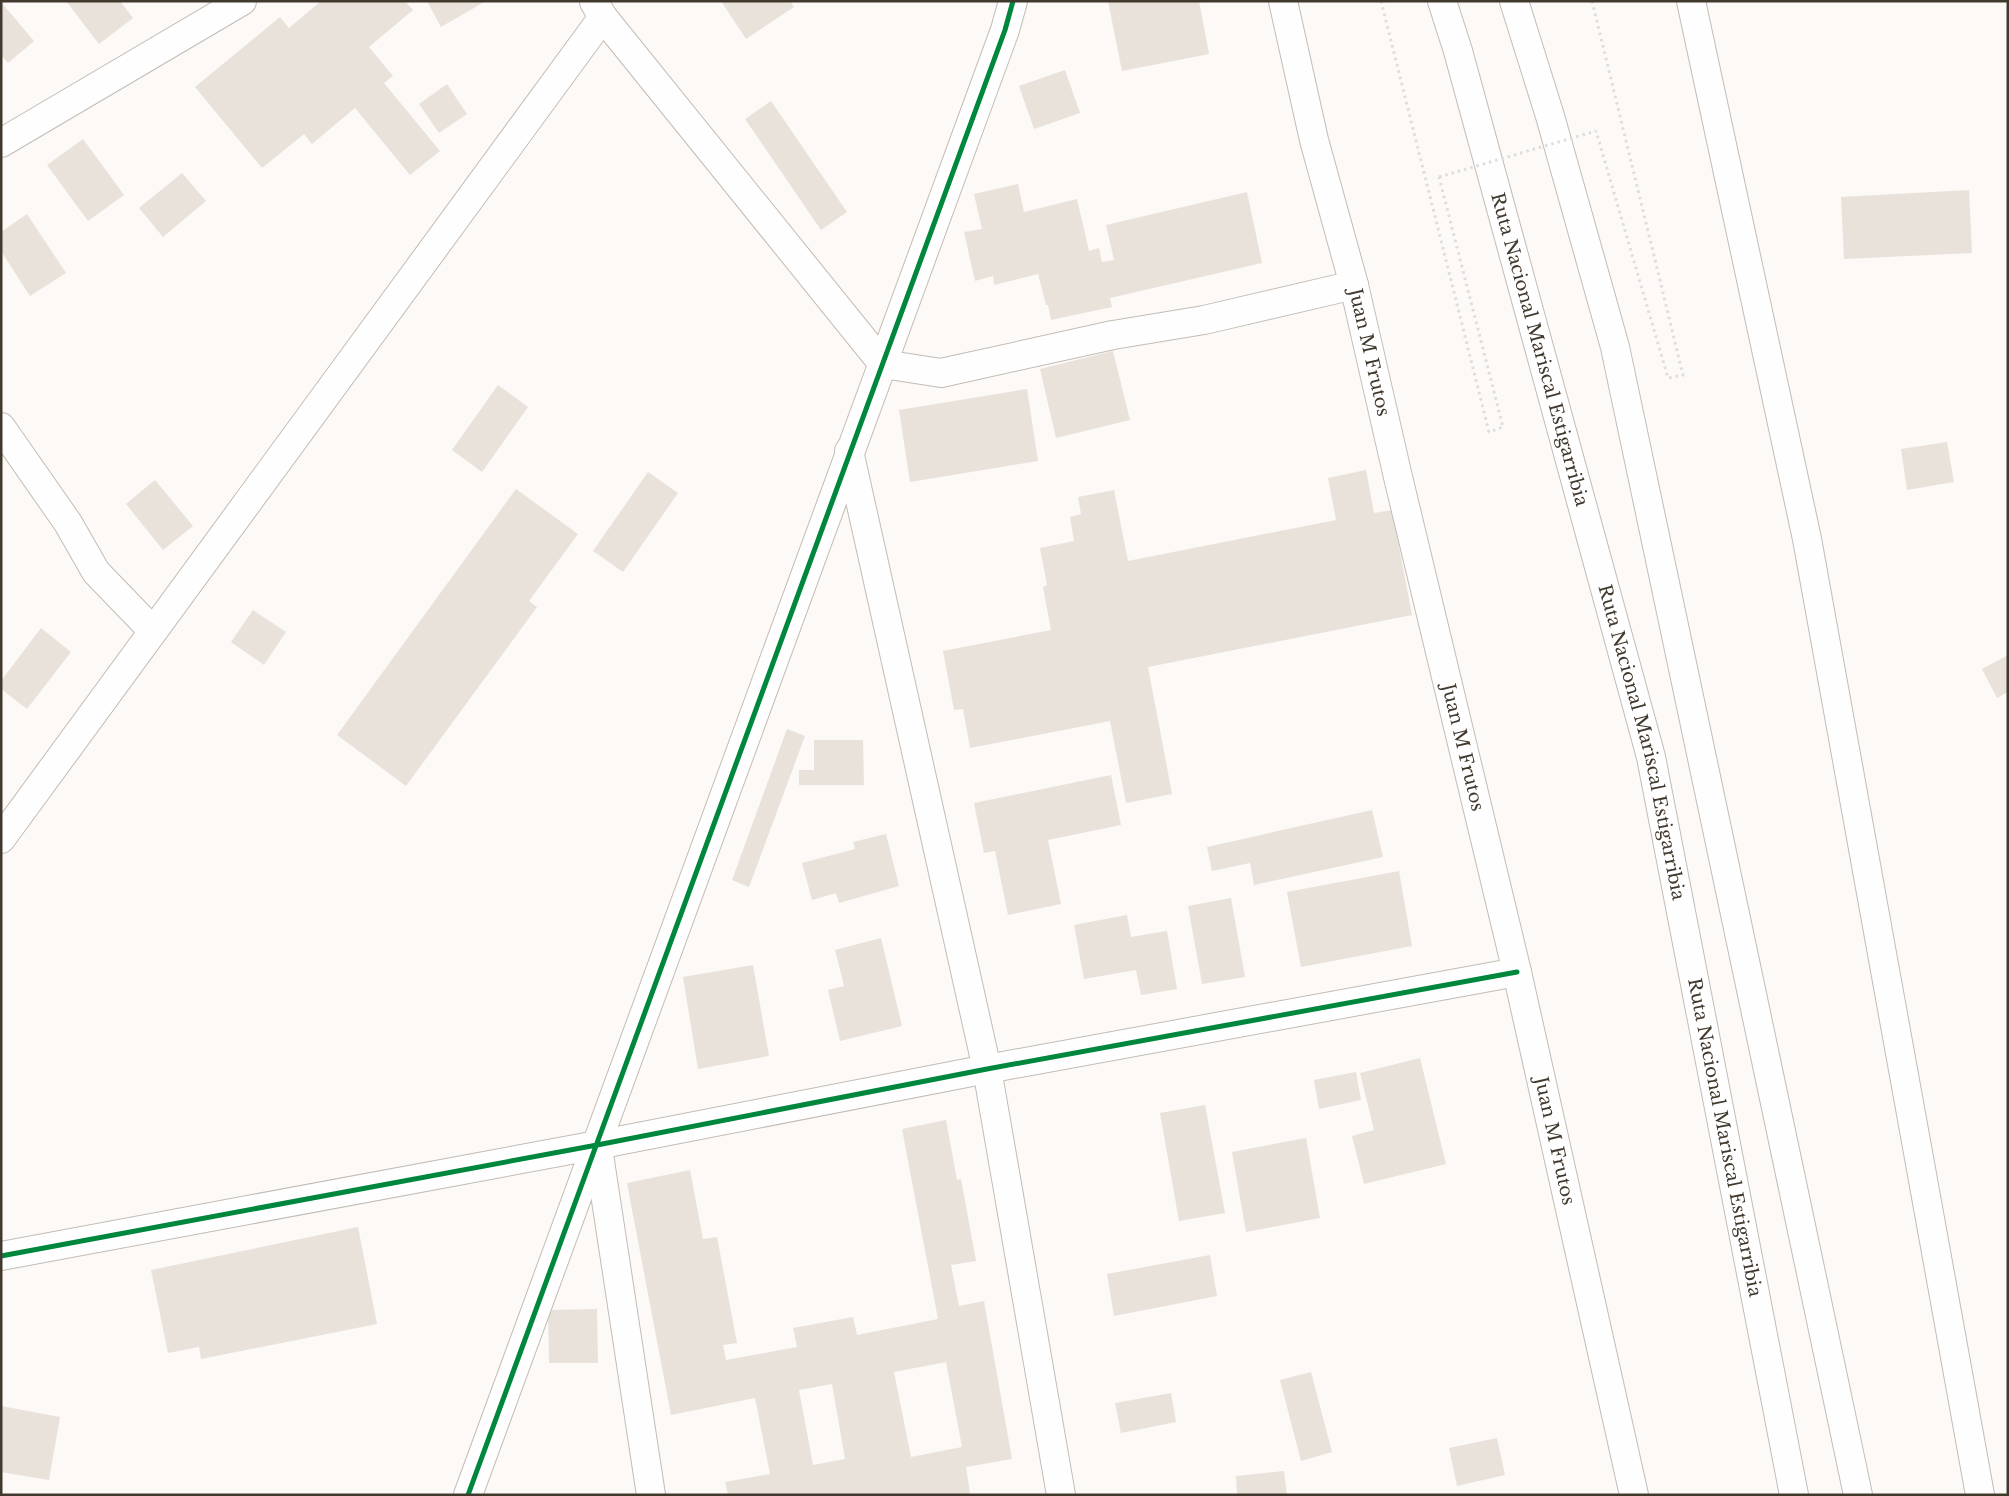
<svg xmlns="http://www.w3.org/2000/svg" width="2009" height="1496" viewBox="0 0 2009 1496" font-family="'Libre Baskerville',serif">
	<rect width="100%" height="100%" fill="#fcf9f6"/>
	<!-- building -->
	<path fill="#e8e2db" fill-rule="evenodd" d="M66,1h54l13,17 -34,26z
		M321,1h84l8,9 -44,37 24,29 -9,7 56,68 -30,24 -55,-67 -43,36 -8,-10 -42,34 -67,-81 85,-70 9,11z
		M427,1h59l-45,26z
		M721,1h69l4,6 -48,32z
		M1108,1h91l10,53 -87,17z
		M1,2l33,39 -26,22 -7,-8z
		M1065,70l15,43 -46,16 -15,-43z
		M447,84l20,30 -28,19 -20,-29z
		M771,101l76,111 -26,18 -76,-111z
		M83,139l41,56 -36,26 -41,-56z
		M182,173l24,28 -43,36 -24,-29z
		M1018,184l6,28 53,-13 12,52 10,-3 3,14 12,-2 -8,-35 141,-33 15,71 -152,35 2,9 -61,13 -3,-15h-2l-8,-31 -44,11 -1,-9 -18,5 -11,-49 18,-3 -8,-35z
		M1969,190l3,63 -128,6 -3,-62z
		M27,214l39,59 -36,23 -29,-45v-19z
		M1113,351l17,69 -74,18 -16,-69z
		M498,385l30,22 -46,65 -30,-22z
		M1027,389l11,72 -128,21 -11,-72z
		M1947,442l7,40 -47,8 -6,-41z
		M1366,470l8,43 18,-3 20,105 -264,52 24,127 -46,9 -16,-82 -140,27 -7,-39 -9,1 -11,-59 108,-21 -8,-43 4,-2 -7,-37 34,-7 -4,-24 11,-3 -3,-17 36,-7 14,71 208,-41 -8,-42z
		M648,472l30,21 -55,79 -30,-21z
		M155,480l38,46 -30,24 -37,-46z
		M516,489l62,45 -49,67 8,6 -131,179 -69,-51z
		M253,610l33,22 -22,33 -33,-23z
		M41,628l30,24 -44,57 -26,-20v-8z
		M2008,655v37l-11,6 -15,-29z
		M787,729l18,7 -56,151 -17,-7z
		M814,740h49l1,45h-65v-15h15z
		M1111,775l10,50 -73,15 13,64 -53,11 -13,-64 -11,2 -10,-50z
		M1372,810l11,47 -129,28 -4,-22 -38,8 -5,-24z
		M886,834l13,52 -60,17 -3,-10 -24,7 -10,-37 53,-14 -2,-7z
		M1399,871l13,75 -111,21 -14,-75z
		M1231,898l14,79 -43,7 -14,-78z
		M1127,915l4,22 36,-6 10,58 -36,6 -5,-25 -52,9 -10,-54z
		M881,938l21,88 -62,15 -12,-51 16,-4 -9,-36z
		M753,965l16,91 -71,13 -15,-92z
		M1420,1058l26,106 -82,20 -12,-48 22,-6 -14,-57z
		M1356,1072l5,28 -42,9 -5,-29z
		M1205,1105l20,108 -46,8 -19,-108z
		M946,1120l11,60 4,-1 15,82 -25,4 8,41 25,-5 28,158 -46,8 4,26 -8,2h-234l-3,-13 45,-8 -15,-76 -84,17 -44,-232 63,-13 13,69 14,-2 20,106 -14,2 3,15 71,-13 -4,-19 60,-11 4,18 81,-16 -36,-190zM946,1362l16,85 -51,10 -17,-85zM832,1384l13,75 -32,6 -14,-75z
		M1306,1138l14,80 -74,14 -14,-80z
		M358,1227l19,97 -176,35 -2,-12 -31,6 -17,-83z
		M1210,1255l7,41 -103,20 -7,-42z
		M597,1309l1,54h-49l-1,-53z
		M1311,1372l21,80 -31,9 -21,-81z
		M1171,1393l5,29 -55,11 -6,-30z
		M1,1406l59,11 -11,63 -48,-8z
		M1497,1438l8,37 -48,11 -8,-38z
		M1284,1471l3,24h-50l-1,-19z"/>
	<g fill="none" stroke-linecap="round" stroke-linejoin="round">
		<defs>
			<g id="minor">
				<path id="s1" d="M1283,1l31,139 40,145 44,192 119,495 117,523"/>
				<path d="M1691,1l116,538 173,956"/>
				<path d="M594,2l9,15 280,347 58,9 172,-38 91,-15 150,-35"/>
				<path d="M1,143l241,-142"/>
				<path d="M1,427l67,96 28,49 57,59"/>
				<path d="M849,451l138,618 74,426"/>
				<path d="M1,839l602,-822"/>
				<path d="M598,1148l53,347"/>
				<path d="M1,1256l596,-111 390,-76 530,-97"/>
				<path d="M468,1495l537,-1465 8,-29"/>
			</g>
			<g id="trunk">
				<path id="s2" d="M1442,1l16,50 193,706 143,738"/>
				<path d="M1514,1l36,115 65,231 243,1148"/>
			</g>
		</defs>
		<!-- minor casing -->
		<use href="#minor" stroke="#c2bcb6" stroke-width="30"/>
		<!-- trunk casing -->
		<use href="#trunk" stroke="#c2bcb6" stroke-width="30"/>
		<!-- path -->
		<path stroke="#dedddc" stroke-width="3" stroke-dasharray="2.5 4" stroke-linecap="butt" d="M1381,1l108,431 14,-5 -64,-250
			M1592,1l91,374 -15,3 -72,-247"/>
		<!-- minor -->
		<use href="#minor" stroke="#fffefe" stroke-width="28"/>
		<!-- trunk -->
		<use href="#trunk" stroke="#fffefe" stroke-width="28"/>
		<!-- path-bridge -->
		<path stroke="#dedddc" stroke-width="3" stroke-dasharray="2.5 4" stroke-linecap="butt" d="M1439,177l157,-46"/>
		<defs>
			<path id="cycleway" d="M1,1256l596,-111 390,-76 530,-97
				M468,1495l537,-1465 8,-29"/>
		</defs>
		<!-- cycleway casing -->
		<use href="#cycleway" stroke="#fff" stroke-width="8"/>
		<!-- cycleway -->
		<use href="#cycleway" stroke="#00873e" stroke-width="5"/>
	</g>
	<g text-anchor="middle" stroke-width="5" stroke-linejoin="round" paint-order="stroke">
		<!-- street labels -->
		<g font-size="18" fill="#42392e" stroke="#fff">
			<text dy="6" stroke="none"><textPath href="#s2" startOffset="362">Ruta Nacional Mariscal Estigarribia</textPath></text>
			<text dy="6" stroke="none"><textPath href="#s1" startOffset="362">Juan M Frutos</textPath></text>
			<text dy="6" stroke="none"><textPath href="#s2" startOffset="768">Ruta Nacional Mariscal Estigarribia</textPath></text>
			<text dy="6" stroke="none"><textPath href="#s1" startOffset="768">Juan M Frutos</textPath></text>
			<text dy="6" stroke="none"><textPath href="#s2" startOffset="1172">Ruta Nacional Mariscal Estigarribia</textPath></text>
			<text dy="6" stroke="none"><textPath href="#s1" startOffset="1172">Juan M Frutos</textPath></text>
		</g>
	</g>
	<!-- border -->
	<rect width="2009" height="1496" fill="none" stroke="#42392e" stroke-width="5"/>
</svg>
